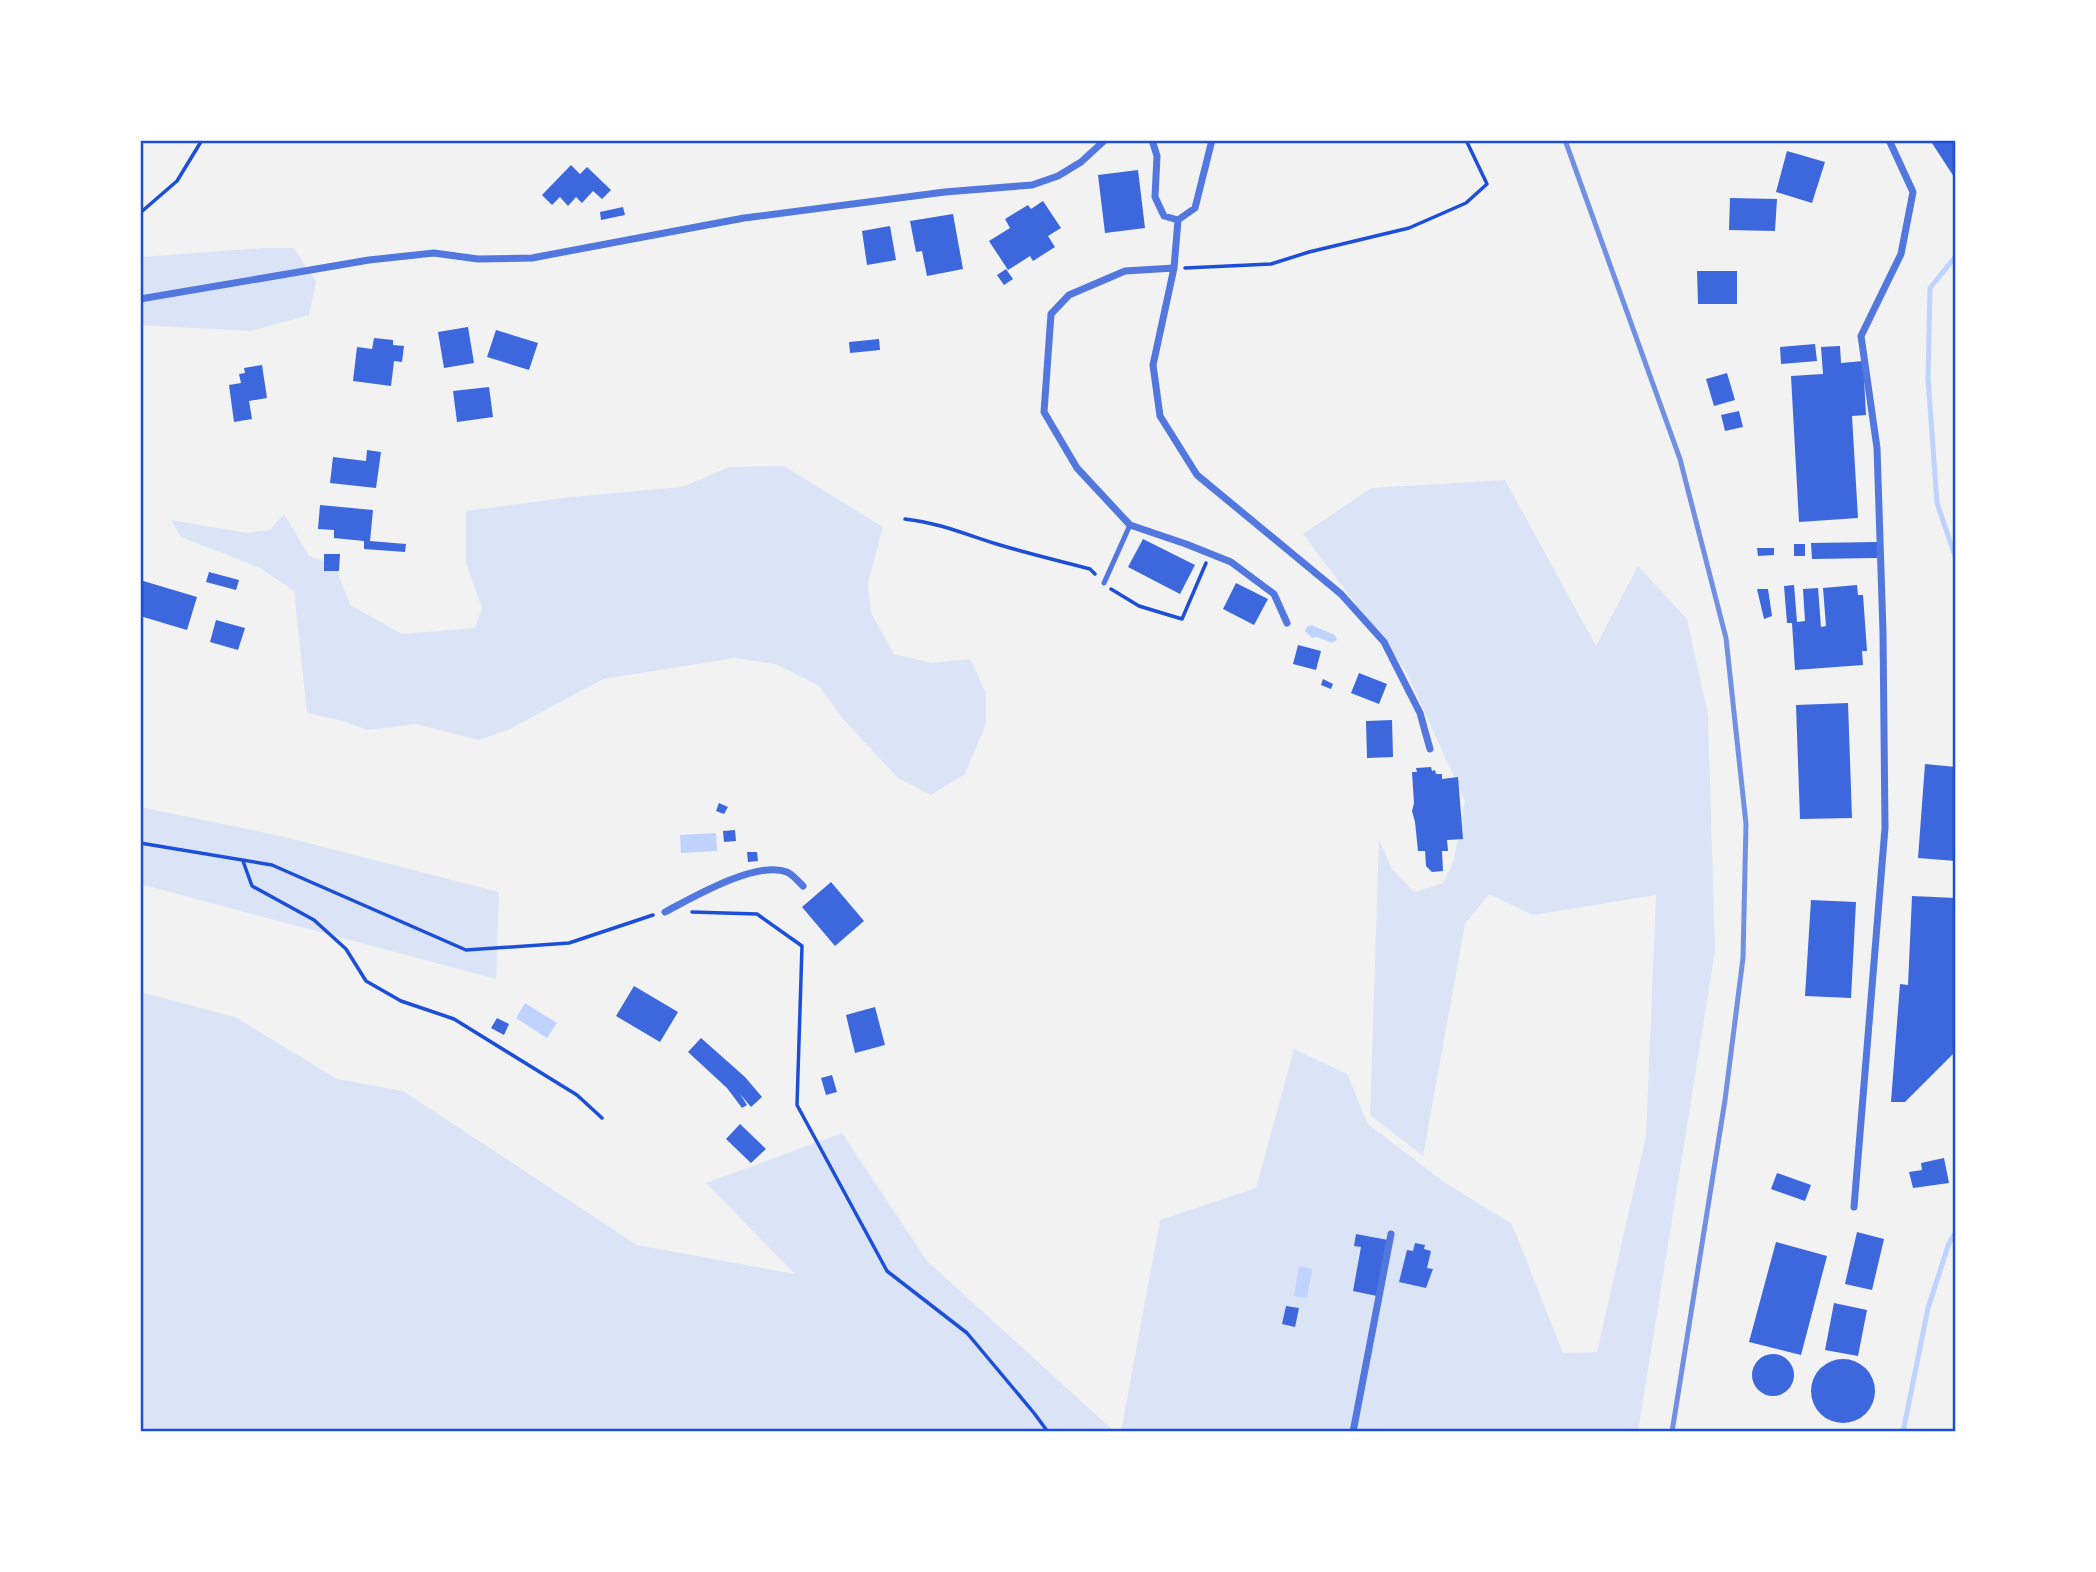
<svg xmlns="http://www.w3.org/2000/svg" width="2096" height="1572" viewBox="0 0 2096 1572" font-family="Mulish,sans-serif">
	<rect width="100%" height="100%" fill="#f2f2f2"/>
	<!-- green -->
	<path fill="#dbe4f7" d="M264,248h30l22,34 -7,33 -58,16 -111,-6v-68z
		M784,466l99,61 -15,56 3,30 23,41 39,9 37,-4 16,34v31l-21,50 -34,21 -33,-17 -54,-58 -25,-34 -43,-22 -41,-6 -132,21 -93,50 -32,11 -62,-16 -49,6 -24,-9 -36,-8 -13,-122 -36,-24 -77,-30 -10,-17 76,13 23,-3 14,-16 25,42 26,9 15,40 52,29 73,-6 7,-20 -16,-45v-52l105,-14 111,-10 47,-20z
		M1505,480l91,166 42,-80 49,53 21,96 7,236 -77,481h-517l39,-212 96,-32 38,-139 53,25 21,50 76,58 68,42 51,129 34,-1 49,-216 10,-241 -123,20 -44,-21 -24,30 -42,232 -53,-41 9,-275 13,29 22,23 29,-9 11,-23 11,-59 -59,-130 -103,-137 68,-46z
		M140,807l141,29 218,56 -3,87 -356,-95z
		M140,992l95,25 102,62 66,12 234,154 158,29 -89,-91 136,-50 85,128 188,171h-975z"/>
	<!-- water -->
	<path fill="#bfd3fe" d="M1311,625l24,10 2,5 -5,3 -15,-6 -5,1 -7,-7 2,-4z
		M716,833l1,18 -36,2 -1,-18z
		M525,1003l32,20 -10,15 -31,-20z
		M1299,1266l13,3 -5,29 -13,-2z"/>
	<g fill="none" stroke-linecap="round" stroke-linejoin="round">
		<!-- stream -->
		<path stroke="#bfd3fe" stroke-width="5" d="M1956,256l-26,32 -2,91 9,124 19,56
			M1903,1432l25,-124 21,-65 7,-11"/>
	</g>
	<!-- building -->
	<path fill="#3d67dc" d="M1930,140h26v40z
		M1787,151l38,11 -13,41 -36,-11z
		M571,165l9,9 7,-7 24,23 -9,9 -9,-8 -11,12 -6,-6 -8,9 -8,-9 -8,8 -10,-10z
		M1138,170l7,58 -40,5 -7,-58z
		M1730,198l47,1 -2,32 -46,-1z
		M1043,201l18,27 -13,8 7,11 -22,14 -3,-5 -22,14 -19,-29 21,-13 -5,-9 23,-14 3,4z
		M623,207l2,8 -24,5 -1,-8z
		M953,214l10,55 -36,7 -5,-25 -6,1 -6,-31z
		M890,226l6,34 -29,5 -5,-34z
		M1006,269l7,10 -9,6 -7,-10z
		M1697,271h40v33h-39z
		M468,327l6,36 -30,5 -6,-36z
		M496,330l42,13 -9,27 -42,-13z
		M374,338l19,2v5l11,1 -2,16 -8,-1 -3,25 -38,-5 4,-34 15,2z
		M879,339l1,11 -30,3 -1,-11z
		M1815,344l2,17 -36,3 -1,-17z
		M1840,346l1,17 22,-2 3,54 -14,1 6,102 -59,4 -8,-146 32,-2 -2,-27z
		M262,365l5,33 -18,3 3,18 -18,3 -5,-37 12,-2 -2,-9 6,-1 -1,-5z
		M1727,373l8,27 -21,6 -8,-27z
		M489,387l4,30 -36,5 -4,-31z
		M1739,411l4,16 -18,4 -4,-16z
		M367,450l14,2 -5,36 -46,-5 3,-26 33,4z
		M320,505l53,5 -3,31 36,3 -1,8 -41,-3v-8l-30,-3v-8l-16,-1z
		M1143,539l52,26 -15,29 -52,-27z
		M1877,542v16l-65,1 -1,-16z
		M1794,544h11v12h-11z
		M1757,548h17v7l-16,1z
		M324,554h16l-1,17h-15z
		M209,572l30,8 -3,10 -30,-8z
		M140,580l57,17 -10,33 -47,-14z
		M1236,583l32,16 -14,26 -31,-16z
		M1794,585l3,37 8,-1 -2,-32 15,-1 3,39 5,-1 -3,-38 34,-3 1,10h5l4,56h-5l1,14 -68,5 -3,-47h-5l-3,-37z
		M1757,589h11l4,27 -8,3z
		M216,620l29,8 -7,22 -28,-8z
		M1298,645l23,6 -5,19 -23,-6z
		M1359,673l28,11 -8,20 -28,-11z
		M1323,679l10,5 -2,5 -10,-4z
		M1848,703l4,115 -52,1 -4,-114z
		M1392,720l1,37 -26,1 -1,-37z
		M1925,764l31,3v94l-38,-3z
		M1431,767l1,4 3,-1 1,4h6v5l16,-2 5,62 -16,1 1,11h-6l1,20 -11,1 -6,-6 -1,-15h-7l-3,-29 -3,-11 2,-8 -2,-31h5l-1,-4z
		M719,803l9,4 -4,7 -8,-3z
		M735,830l1,11 -12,1 -1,-11z
		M747,852h10l1,9 -10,1z
		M831,882l33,39 -29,25 -33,-39z
		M1912,896l44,2v153l-51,51h-14l9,-118 8,1z
		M1811,900l45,2 -5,96 -46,-2z
		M634,986l44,26 -18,30 -44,-26z
		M875,1007l10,38 -30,8 -9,-38z
		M497,1018l12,6 -5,11 -13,-7z
		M701,1038l44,39 17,20 -11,10 -11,-13 7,11 -5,3 -15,-20 -39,-36z
		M832,1075l5,17 -11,3 -5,-17z
		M740,1124l26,25 -15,14 -25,-24z
		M1944,1158l5,25 -36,5 -4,-16 13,-2 -1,-7z
		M1777,1173l34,12 -6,16 -34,-12z
		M1857,1232l27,7 -12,51 -27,-6z
		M1356,1234l32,6 -11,56 -24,-5 8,-44 -7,-1z
		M1776,1242l51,14 -26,99 -52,-13z
		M1415,1243l10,2 -1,4 7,2 -4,17 6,1 -7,19 -27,-6 8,-32 6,1z
		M1834,1303l33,7 -9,46 -33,-6z
		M1286,1306l13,2 -4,19 -13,-3z
		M1752 1375a21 21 0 1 1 42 0a21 21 0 1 1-42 0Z
		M1811 1391a32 32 0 1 1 64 0a32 32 0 1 1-64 0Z"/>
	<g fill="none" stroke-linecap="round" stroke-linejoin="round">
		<!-- path -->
		<path stroke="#1d4ed8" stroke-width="3.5" d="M140,213l37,-32 25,-41
			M1185,268l86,-4 38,-12 100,-24 57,-25 21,-19 -21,-44
			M905,519c35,4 62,16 95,26 30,9 60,16 90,24l5,5
			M1111,589l28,17 43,13 24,-56
			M140,843l132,22 194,85 103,-7 84,-28
			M243,861l9,25 62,34 32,29 20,32 35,20 53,18 123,76 25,23
			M692,912l65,2 45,32 -5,159 90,166 80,62 67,80 14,19"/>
		<!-- service -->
		<path stroke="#5277de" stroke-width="5" d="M1104,583l26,-58"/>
		<!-- minor -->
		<path stroke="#5277de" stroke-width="7" d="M1152,140l5,16 -2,41 9,19 14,4 17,-12 17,-68
			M1178,220l-4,48 -21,97 7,51 37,59 144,119 43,48 36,71 10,36
			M1174,268l-49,3 -56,24 -18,19 -7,98 33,56 53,57 56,19 45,18 43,32 13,29
			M140,299l229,-39 65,-7 44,6 54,-1 212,-40 201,-26 87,-7 26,-9 23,-14 24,-22
			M665,912c27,-14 91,-52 122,-40 5,2 12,10 16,14
			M1854,1207l31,-379 -2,-196 -6,-184 -16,-112 40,-82 12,-62 -24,-52
			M1353,1432l38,-198"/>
		<!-- rail -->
		<path stroke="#7290e2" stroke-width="5" d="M1565,140l115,319 46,179 20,186 -3,134 -18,142 -53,332"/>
	</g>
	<!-- border -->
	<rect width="2096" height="1572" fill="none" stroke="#ffffff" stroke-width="284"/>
	<rect x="142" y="142" width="1812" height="1288" fill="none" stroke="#1d4ed8" stroke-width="2.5"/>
</svg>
